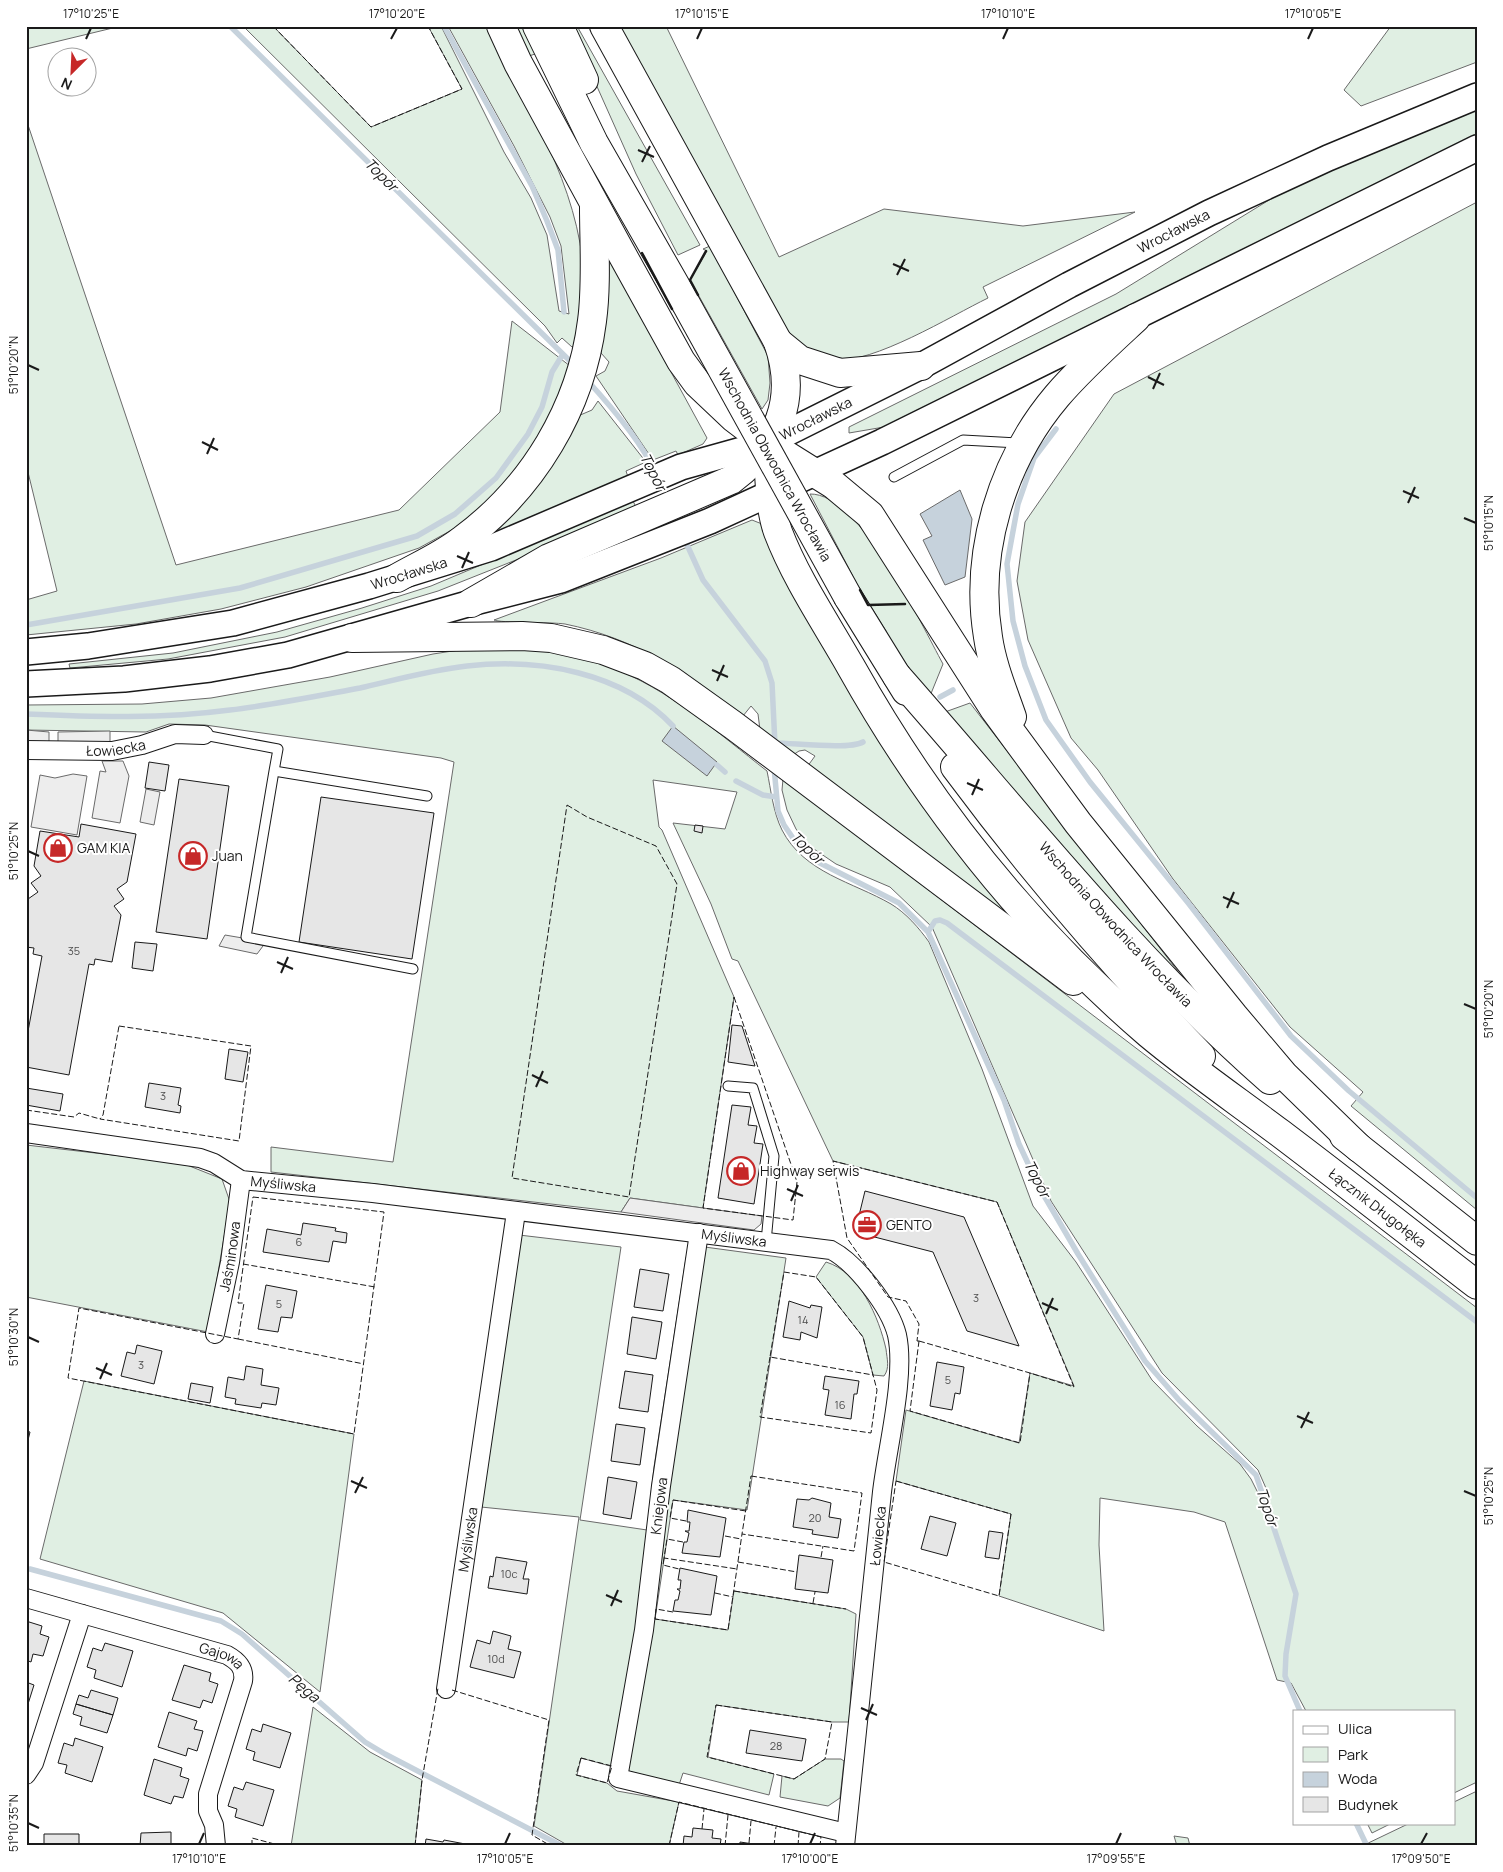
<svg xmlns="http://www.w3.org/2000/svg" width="1503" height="1872" viewBox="0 0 1503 1872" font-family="Manrope,sans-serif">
	<rect width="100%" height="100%" fill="#fff"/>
	<!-- green -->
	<path fill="#e0efe3" stroke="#6a6a6a" d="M26,26h95l-95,23z
		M243,26h30l98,101 91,-38 -34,-63h13l63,126 27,46 16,37 12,76 10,3 -8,-68 -11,-29 -36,-71 -66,-120h38c41,79 93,160 98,251 1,22 -5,47 -8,68l-4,2 -10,-9 -5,5 -12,-17z
		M514,26h13l7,14 1,14 -6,2z
		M570,26h7l123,219 -22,10 -42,-81z
		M616,26h50l113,231 105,-48 139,17 112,-14 -152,75 5,11c-37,18 -115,66 -154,62 -12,-1 -25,-7 -36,-11z
		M1391,26h86v36l-116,44 -17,-16z
		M1477,110v25l-587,291 -41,7v-6l267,-133 171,-105z
		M26,119l150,446 223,-55 101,-98 12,-91 58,45 -16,51 -59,80 -36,29 -40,22 -113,39 -85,22 -85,15 -110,11v-35l31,-9 -31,-127z
		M1477,202v1008l-126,-104 12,-14 -73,-65 -117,-148 -75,-109 -27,-32 -43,-98 -11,-59 8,-59 89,-128z
		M710,246l58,110 2,27 -2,17 -6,9 -72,-129 17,-29 -4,-2z
		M606,253l101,185 -4,6 -25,11 -2,-4 -23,9 -57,-84 9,-5 4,-9 -8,-9z
		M598,401l48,61 -20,9 2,6 -143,62 93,-123 14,-6z
		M810,494c50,-1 111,130 133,170l-13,32 -47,-63 3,-2 -28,-45z
		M633,501l3,6 -110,49 -88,35 -153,46 -117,22 -98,9 -1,-4 104,-11 104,-21 85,-24 69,-22z
		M752,520l10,4 264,405 -219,-162 8,-11 -10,-6 -6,1 -6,4 -33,-25 -2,-16 -7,-8 -8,10c-55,-43 -109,-78 -178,-92 -13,-2 -66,-1 -71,-4l167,-62z
		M521,647c30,5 61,9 89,20 59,22 108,66 157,104 4,19 6,41 15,59 22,43 71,52 109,74 15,9 28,24 38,38l53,127 51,137 43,56 76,118 45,46 43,38 11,15 9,18 9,-2 -11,-25 -96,-97 -111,-172 -119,-274 -42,-40 -54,-23 -28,-19 -12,-16 -9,-19 -5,-20 1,-11 694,529v474l-23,11v-82h-148l-15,-28 -14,-3 -52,-158 -31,-10 -94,-14 -1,47 5,86 -105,-35 12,-82 -115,-33 10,-71 113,33 11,-70 44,13 -77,-184 -164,-41 -95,-200 -6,-2 -21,-55 -38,-81 52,6 12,-37 -84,-12 6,47 3,3 72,167 -31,211 -73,-10 -9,14 -350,-40v-25l122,15 61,-400 -13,-4 -236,-33 -36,-1 -23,8 -120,-2v-25l116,-1 69,-6 119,-21 103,-23 39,-6z
		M970,703l234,302 -1,3 -258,-296z
		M26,1145l156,18 40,16 8,23 -22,130 -182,-35z
		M519,1235l102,12 -41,273 67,10 7,-63 32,-209 4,-13 96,13 -39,252 -74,-10 -18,119 73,11 6,-39 112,18 10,5 -7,108h-17l-116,-17 -8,52 66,17 -5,21 -86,-22 -4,12 -98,-27 -4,17 30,8 10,8 62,11 -10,44h-100l-35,-20 45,-309 -98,-10z
		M826,1262c34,10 53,56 60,87 1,10 4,19 -2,27l-11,-1 -10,-38 -47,-60z
		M84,1381l270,53 -34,258 -97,-79 -183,-54z
		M313,1707l57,45 52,28 -7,66h-124z
		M825,1759h16l3,2 -4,37 -12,8 -48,-9 2,-21 12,3z
		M1477,1791v55h-115l48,-23h44v-21z
		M1367,1823h25l-20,10z
		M1174,1836l14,2 2,8h-13z"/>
	<!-- parking -->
	<path fill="#ededed" stroke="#6a6a6a" d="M26,730l23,2v12l-23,-2z
		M110,731v13h-52v-12z
		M102,761h21l6,15 -9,47 -28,-5 8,-47 6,1z
		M73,774l14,2 -10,59 -46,-8 9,-52 15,3z
		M146,789l14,3 -6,33 -14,-3z
		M225,935l41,7 -9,12 -38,-8z
		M630,1198l73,10 59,8 -1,8 -7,6 -133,-18z"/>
	<!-- water -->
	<path fill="#c6d2dc" stroke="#6a6a6a" d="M960,490l12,29 -7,58 -20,8 -22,-45 9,-4 -12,-22z
		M673,726l44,36 -10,14 -45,-35z"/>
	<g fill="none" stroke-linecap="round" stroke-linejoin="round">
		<!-- stream -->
		<path stroke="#c6d2dc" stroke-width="5.5" d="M230,26l344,339
			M444,26l88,160 15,35 11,29 6,62
			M586,379c22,24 56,64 69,93
			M1056,429l-22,29 -16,46 -11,60 6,57 12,45 21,54 44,62 99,122 102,132 58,55 128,107
			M684,538l19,42 62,81 7,22 3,62
			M26,625l214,-37 177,-52 38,-22 41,-36 32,-44 14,-27 10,-35 11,-18
			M940,697l13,-7
			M26,714c69,3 136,5 204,-4 43,-5 87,-14 130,-22 35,-8 71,-18 107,-22 72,-8 155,6 206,60
			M775,743c19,0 74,7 88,-1
			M717,765l8,7
			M774,767l4,44 6,14 11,16 23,21 81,41 29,29 76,168 15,44 20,43 39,67 67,107 34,39 77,75 40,119 -10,60 -1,22 15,35
			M736,781l27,14 13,2
			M928,932l7,-11 5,-1 7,3 530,399
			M30,1569l191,52 21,13 123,108 20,12 177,92
			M1356,1823l11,23"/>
	</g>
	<!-- building -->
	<path fill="#e6e6e6" stroke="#1a1a1a" d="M149,762l20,3 -4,26 -20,-3z
		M179,779l50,7 -22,153 -51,-7z
		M321,797l113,16 -22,146 -113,-17z
		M81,824l55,10 -9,48 -10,7 7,10 -10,7 7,9 -9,47 -17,-3 -1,6 -5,-1 -20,111 -43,-8v-25l16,-86 -9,-2 1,-6 -8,-1v-35l2,-13 10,-7 -7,-9 10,-7 -7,-10 6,-35 39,6z
		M695,825l8,1 -1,7 -8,-2z
		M135,942l22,2 -4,27 -21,-3z
		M732,1025l10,1 13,40 -27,-4z
		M229,1049l19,3 -5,30 -18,-3z
		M149,1083l32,5 -3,17 3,1 -1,7 -35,-6z
		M26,1088l37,6 -3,17 -34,-6z
		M732,1105l19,2 -3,18 9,1 -3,17 9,1 -9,60 -36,-6z
		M865,1191l99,26 55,129 -52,-15 -34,-79 -78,-20z
		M303,1223l33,5 -1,3 12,2 -1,10 -13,-2 -4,21 -66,-10 4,-23 34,6z
		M640,1269l29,5 -6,37 -29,-4z
		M266,1285l31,6 -5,27 -11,-1 -3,15 -20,-3z
		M789,1301l21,7 1,-3 11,2 -5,31 -16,-6 -1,8 -17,-3z
		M632,1317l30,5 -6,37 -29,-5z
		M137,1345l25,6 -8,33 -33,-8 6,-24 8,2z
		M937,1362l27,5 -4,27 -5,-1 -3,17 -22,-4z
		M246,1366l17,3 -2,16 18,3 -3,17 -14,-2 -1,5 -26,-4 1,-5 -11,-2 3,-20 16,3z
		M625,1371l28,4 -5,37 -29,-4z
		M825,1376l34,5 -2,13h-3l-3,25 -26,-4 4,-25 -6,-1z
		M191,1383l22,4 -3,16 -22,-4z
		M616,1424l29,4 -5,37 -29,-4z
		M26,1431l4,1 -4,16z
		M608,1477l29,5 -6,37 -28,-5z
		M812,1498l19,5 -2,14 12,2 -3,19 -26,-4 1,-4 -20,-3 4,-28 12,1z
		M688,1510l38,8 -6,39 -38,-4 2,-11h3l2,-9 -4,-2h4l1,-9h-3z
		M930,1516l26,7 -9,33 -26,-7z
		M989,1531l14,2 -4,26 -14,-2z
		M799,1555l34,5 -5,33 -33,-4z
		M496,1557l31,5 -4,17h6l-2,15 -39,-6 2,-12 3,1z
		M680,1568l37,8 -6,39 -38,-4 2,-11h3l2,-9 -3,-2h3l1,-9h-3z
		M26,1621l16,5 -2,8 9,3 -6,19 -10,-2 -2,8 -5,-2z
		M493,1631l18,5 -3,13 13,3 -7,26 -44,-11 7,-27 13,4z
		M105,1643l28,8 -11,36 -28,-9 2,-8 -9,-3 6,-19 9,3z
		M184,1665l27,8 -2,8 9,3 -6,19 -9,-3 -3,8 -28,-8z
		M26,1682l8,3 -6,19 -2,-1z
		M91,1690l27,8 -5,17 -37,-11 3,-9 9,3z
		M76,1704l37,11 -6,18 -27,-8 2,-8 -9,-3z
		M169,1712l28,9 -3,8 9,2 -6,20 -9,-3 -2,8 -28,-9z
		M263,1724l28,9 -11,35 -27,-8 2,-8 -9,-3 6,-20 9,3z
		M750,1730l56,9 -4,22 -56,-8z
		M75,1738l28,9 -11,35 -27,-9 2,-8 -9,-2 6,-20 9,3z
		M154,1759l28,9 -2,8 9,3 -6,19 -9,-2 -3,8 -27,-9z
		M246,1782l28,8 -11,36 -28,-9 2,-8 -9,-3 6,-19 9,3z
		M693,1828l20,2 -1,8 9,1 -1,7h-37l1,-10 8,1z
		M171,1832v13l11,1h-42l1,-13z
		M44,1834h35v12h-35z
		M426,1839l17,3 1,-2 32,6h-51z
		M740,1842l20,3v1h-20z"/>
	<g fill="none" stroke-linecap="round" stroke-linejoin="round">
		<defs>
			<path id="service" d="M894,477l69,-37 56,3
				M204,735l74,14 -4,22 153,25
				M274,771l-28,166 167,32
				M728,1086l25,2 21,68 -8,86"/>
			<g id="minor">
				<path id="s1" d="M26,750l86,1 30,-6 33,-11 29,1"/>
				<path id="s2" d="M26,1133l174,25 14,5 27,17 132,13 458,57c25,13 59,57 66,85 9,41 -10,113 -15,157 -13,118 -24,236 -37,354"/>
				<path d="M699,1233l-38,253 -17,144 -26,148 228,55"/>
				<path id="s3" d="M215,1334l15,-72 11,-82"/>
				<path id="s4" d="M26,1598l201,57c11,6 18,13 16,26l-35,113v17l6,14 2,21"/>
				<path id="s5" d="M446,1689l70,-477"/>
				<path d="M26,1775l8,-12 48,-149"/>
			</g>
			<g id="secondary">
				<path id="s6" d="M26,652l62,-6 145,-23 136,-37 122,-38 190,-81 86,-24 154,-77 148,-81 140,-72 119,-55 149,-62"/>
				<path d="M26,684l98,-5 86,-10 78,-14 183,-52 90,-23 149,-59 172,-79 595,-294"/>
			</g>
			<g id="primary">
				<path d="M501,26l17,37 100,184 63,114 16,22 37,35 33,25 67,42 36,30 124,194 84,114 156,193 50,59 75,73"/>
				<path d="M537,26l57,117 91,159"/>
				<path d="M559,26l25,54"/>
				<path d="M778,342l22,18 40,13 81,-7"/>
				<path id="s7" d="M767,448c3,28 2,59 11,84 18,47 48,91 73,135 78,139 177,263 298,367 42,35 87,66 131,99 66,50 131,101 197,152"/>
				<path d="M397,578c21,-12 46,-23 65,-38 71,-52 119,-132 130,-219 5,-37 2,-77 2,-114"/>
				<path d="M848,597l58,94"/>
				<path d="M471,603l78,-45 182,-78c48,-36 67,-81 47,-138l-174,-316"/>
				<path d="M352,638l170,-2 29,2 52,12 42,16 25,14 63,45 340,256"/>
				<path id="s8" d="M897,676c121,137 235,283 373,404"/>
				<path d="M1012,717c-9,-26 -20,-52 -24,-80 -14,-85 14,-176 69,-241 24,-28 52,-53 79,-78"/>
				<path d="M955,767c75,101 158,198 246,289"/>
				<path d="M1344,1136l133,105"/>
			</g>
		</defs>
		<!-- service casing -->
		<use href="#service" stroke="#1a1a1a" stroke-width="11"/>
		<!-- minor casing -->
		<use href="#minor" stroke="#1a1a1a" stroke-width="20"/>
		<!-- secondary casing -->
		<use href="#secondary" stroke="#1a1a1a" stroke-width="28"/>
		<!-- primary casing -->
		<use href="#primary" stroke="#1a1a1a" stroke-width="30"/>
		<!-- service -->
		<use href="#service" stroke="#fff" stroke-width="9"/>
		<!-- minor -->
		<use href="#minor" stroke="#fff" stroke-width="18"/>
		<!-- secondary -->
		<use href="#secondary" stroke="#fff" stroke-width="25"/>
		<!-- primary -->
		<use href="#primary" stroke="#fff" stroke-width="28"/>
		<defs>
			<g id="primary-bridge">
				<path id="s9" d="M685,302l163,295"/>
			</g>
		</defs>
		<!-- primary-bridge casing -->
		<use href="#primary-bridge" stroke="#1a1a1a" stroke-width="30" stroke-linecap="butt"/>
		<!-- primary-bridge -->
		<use href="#primary-bridge" stroke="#fff" stroke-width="28"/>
		<!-- fence -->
		<path stroke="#1a1a1a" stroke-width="1" stroke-dasharray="6 2.5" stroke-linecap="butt" d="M273,26l98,101 91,-38 -34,-63
			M567,805l20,12 69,29 21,38 -48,313 -117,-19z
			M734,997l63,185 -4,38 -90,-12z
			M119,1026l132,20 -12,95 -139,-22 3,-4z
			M26,1110l48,7 5,-4 21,6
			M253,1197l131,15 -30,222 -286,-56 11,-70 159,31 6,-36h-6z
			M243,1264l132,23
			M238,1339l126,25
			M919,1341h-2l2,-17 -13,-23 -18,-4 -41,-59 -14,-77 164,41 77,185 -44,-14
			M919,1341l111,32 -10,70 -110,-32z
			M770,1357l-10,60 111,16 6,-43 -14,-53 -47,-60 -32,-5 -14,85 103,18
			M751,1476l111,17 -8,58 -112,-17z
			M896,1481l115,33 -12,82 -115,-34z
			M686,1521l-16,-3 3,-18 73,11
			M725,1536l16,3
			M683,1542l-16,-3 -3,19 73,11
			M821,1557l2,-11
			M664,1558l-1,7 16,4
			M738,1562l59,10
			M734,1591l112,18
			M715,1593l18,4
			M813,1603l2,-11
			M673,1612l-17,-3 -1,10 73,11 14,-96
			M452,1690l97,30 -17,115 19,11
			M716,1705l116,17 -7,37 -31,20 -87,-22z
			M581,1758l31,8 -5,17 -31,-8z
			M702,1829l2,-20
			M749,1843l2,-22
			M252,1846v-8l30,8
			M415,1846l7,-66 16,-92
			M669,1846l10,-44 142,35 -1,9
			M725,1846l3,-31
			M774,1846l2,-19
			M798,1846l1,-14"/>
		<!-- wall -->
		<path stroke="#1a1a1a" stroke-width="2.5" d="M642,253l30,56
			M698,295l-8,-15 16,-29
			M860,590l8,15 37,-1"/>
	</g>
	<!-- ticks -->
	<path fill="none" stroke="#1a1a1a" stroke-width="2" d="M86,39l5,-11M391,39l6,-11M697,39l5,-11M1003,39l5,-11M1308,39l5,-11M638,150l16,7M642,162l8,-16M893,264l16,7M897,275l8,-16M28,365l11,5M1148,377l16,8M1153,389l7,-16M202,442l16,8M207,454l7,-16M1403,491l16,7M1408,503l7,-16M1464,518l12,5M457,556l16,7M462,568l7,-16M712,670l16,7M717,681l7,-16M967,783l16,7M972,795l7,-16M28,851l11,5M1223,897l16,7M1227,908l7,-16M277,962l16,7M281,973l7,-16M1464,1004l12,5M532,1075l16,8M536,1087l7,-16M787,1189l16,7M791,1201l7,-16M1042,1303l16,7M1046,1314l7,-16M28,1337l11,5M96,1368l16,7M100,1379l7,-16M1297,1416l16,7M1301,1428l8,-16M351,1481l16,7M1464,1491l12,5M355,1493l8,-16M606,1595l16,7M611,1606l7,-16M861,1708l16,7M866,1720l7,-16M28,1823l11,5M199,1844l5,-11M505,1844l5,-11M810,1844l5,-11M1116,1844l5,-11M1421,1844l6,-11"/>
	<!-- icons -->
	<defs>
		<symbol id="shop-ring" viewBox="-11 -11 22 22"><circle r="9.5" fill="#fff" stroke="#c62828" stroke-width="1.5"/><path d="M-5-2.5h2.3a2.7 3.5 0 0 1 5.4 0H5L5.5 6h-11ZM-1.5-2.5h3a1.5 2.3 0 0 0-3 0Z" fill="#c62828"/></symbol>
		<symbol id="office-ring" viewBox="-11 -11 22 22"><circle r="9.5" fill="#fff" stroke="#c62828" stroke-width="1.5"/><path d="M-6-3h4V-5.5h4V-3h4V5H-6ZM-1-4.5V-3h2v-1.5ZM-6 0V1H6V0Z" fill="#c62828"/></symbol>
	</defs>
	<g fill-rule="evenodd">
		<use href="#shop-ring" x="42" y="832" width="32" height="32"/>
		<use href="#shop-ring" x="177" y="840" width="32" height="32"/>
		<use href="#shop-ring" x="725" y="1155" width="32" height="32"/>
		<use href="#office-ring" x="851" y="1209" width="32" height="32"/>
	</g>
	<g text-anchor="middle" stroke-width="4" stroke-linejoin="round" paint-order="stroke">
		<!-- number labels -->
		<g font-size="11" fill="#4d4d4d">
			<text x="74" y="955">35</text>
			<text x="163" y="1100">3</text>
			<text x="299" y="1246">6</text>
			<text x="976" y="1302">3</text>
			<text x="279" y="1308">5</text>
			<text x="803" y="1324">14</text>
			<text x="141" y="1369">3</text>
			<text x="948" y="1384">5</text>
			<text x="840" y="1409">16</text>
			<text x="815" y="1522">20</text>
			<text x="509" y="1578">10c</text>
			<text x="496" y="1663">10d</text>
			<text x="776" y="1750">28</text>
		</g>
		<!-- street labels -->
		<g font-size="14" fill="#1a1a1a" stroke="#fff">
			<text dy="5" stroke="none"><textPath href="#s6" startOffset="1232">Wrocławska</textPath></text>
			<text dy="5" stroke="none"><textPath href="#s6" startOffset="828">Wrocławska</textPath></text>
			<text dy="5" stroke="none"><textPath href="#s9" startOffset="186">Wschodnia Obwodnica Wrocławia</textPath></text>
			<text dy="5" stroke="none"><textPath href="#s6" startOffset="392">Wrocławska</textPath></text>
			<text dy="5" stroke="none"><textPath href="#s1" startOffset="90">Łowiecka</textPath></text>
			<text dy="5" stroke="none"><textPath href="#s8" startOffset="331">Wschodnia Obwodnica Wrocławia</textPath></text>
			<text dy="5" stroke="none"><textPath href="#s2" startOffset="265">Myśliwska</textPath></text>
			<text dy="5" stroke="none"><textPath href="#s7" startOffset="1001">Łącznik Długołęka</textPath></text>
			<text dy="5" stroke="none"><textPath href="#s2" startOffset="719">Myśliwska</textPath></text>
			<text dy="5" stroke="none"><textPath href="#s3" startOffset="79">Jaśminowa</textPath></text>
			<text transform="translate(659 1506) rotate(-83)" y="5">Kniejowa</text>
			<text transform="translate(878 1536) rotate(-84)" y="5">Łowiecka</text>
			<text dy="5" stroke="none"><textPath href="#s5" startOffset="151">Myśliwska</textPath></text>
			<text dy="5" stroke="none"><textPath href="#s4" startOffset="204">Gajowa</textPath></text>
		</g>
		<!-- poi labels -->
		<g font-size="14" fill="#1a1a1a" stroke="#fff" text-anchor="start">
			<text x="77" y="853">GAM KIA</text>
			<text x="212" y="861">Juan</text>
			<text x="760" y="1176">Highway serwis</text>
			<text x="886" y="1230">GENTO</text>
		</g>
		<!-- water labels -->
		<g font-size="15" font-style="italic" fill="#1a1a1a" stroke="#fff">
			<text transform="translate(381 175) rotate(45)" y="5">Topór</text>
			<text transform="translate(653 472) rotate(63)" y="5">Topór</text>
			<text transform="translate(807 848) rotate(44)" y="5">Topór</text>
			<text transform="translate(1037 1179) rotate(63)" y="5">Topór</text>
			<text transform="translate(1267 1507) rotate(72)" y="5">Topór</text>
			<text transform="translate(304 1688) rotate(41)" y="5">Pęga</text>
		</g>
	</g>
	<!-- border -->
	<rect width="1503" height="1872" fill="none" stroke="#ffffff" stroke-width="55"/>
	<!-- legend -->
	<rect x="1293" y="1710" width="162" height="115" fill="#ffffff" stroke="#a3a3a3"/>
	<rect x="1303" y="1726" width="25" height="8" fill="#ffffff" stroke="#a3a3a3"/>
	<text x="1338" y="1734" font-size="15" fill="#1a1a1a">Ulica</text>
	<rect x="1303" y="1747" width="25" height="15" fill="#e0efe3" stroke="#a3a3a3"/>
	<text x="1338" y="1760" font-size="15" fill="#1a1a1a">Park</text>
	<rect x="1303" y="1772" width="25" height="15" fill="#c6d2dc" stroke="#a3a3a3"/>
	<text x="1338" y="1784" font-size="15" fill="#1a1a1a">Woda</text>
	<rect x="1303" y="1797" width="25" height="15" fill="#e6e6e6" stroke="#a3a3a3"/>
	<text x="1338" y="1810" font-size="15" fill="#1a1a1a">Budynek</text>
	<!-- north arrow -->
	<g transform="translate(72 72) rotate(204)"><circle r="24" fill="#ffffff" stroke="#a3a3a3"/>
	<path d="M0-4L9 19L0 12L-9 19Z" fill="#c62828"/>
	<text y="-8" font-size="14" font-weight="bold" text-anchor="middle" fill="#1a1a1a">N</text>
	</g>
	<rect x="28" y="28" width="1448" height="1816" fill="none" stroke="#1a1a1a" stroke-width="2"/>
	<g font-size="12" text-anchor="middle" fill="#1a1a1a">
		<text x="91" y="18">17°10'25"E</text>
		<text x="397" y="18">17°10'20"E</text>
		<text x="702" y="18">17°10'15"E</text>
		<text x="1008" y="18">17°10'10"E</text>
		<text x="1313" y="18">17°10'05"E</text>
		<text transform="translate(14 365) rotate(-90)" y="4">51°10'20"N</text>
		<text transform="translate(1489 523) rotate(-90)" y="4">51°10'15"N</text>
		<text transform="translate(14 851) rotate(-90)" y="4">51°10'25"N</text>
		<text transform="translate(1489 1009) rotate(-90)" y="4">51°10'20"N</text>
		<text transform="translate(14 1337) rotate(-90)" y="4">51°10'30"N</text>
		<text transform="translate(1489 1496) rotate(-90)" y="4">51°10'25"N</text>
		<text transform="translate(14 1823) rotate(-90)" y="4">51°10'35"N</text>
		<text x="199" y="1863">17°10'10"E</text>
		<text x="505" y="1863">17°10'05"E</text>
		<text x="810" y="1863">17°10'00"E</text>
		<text x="1116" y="1863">17°09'55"E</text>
		<text x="1421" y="1863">17°09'50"E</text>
	</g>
</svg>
